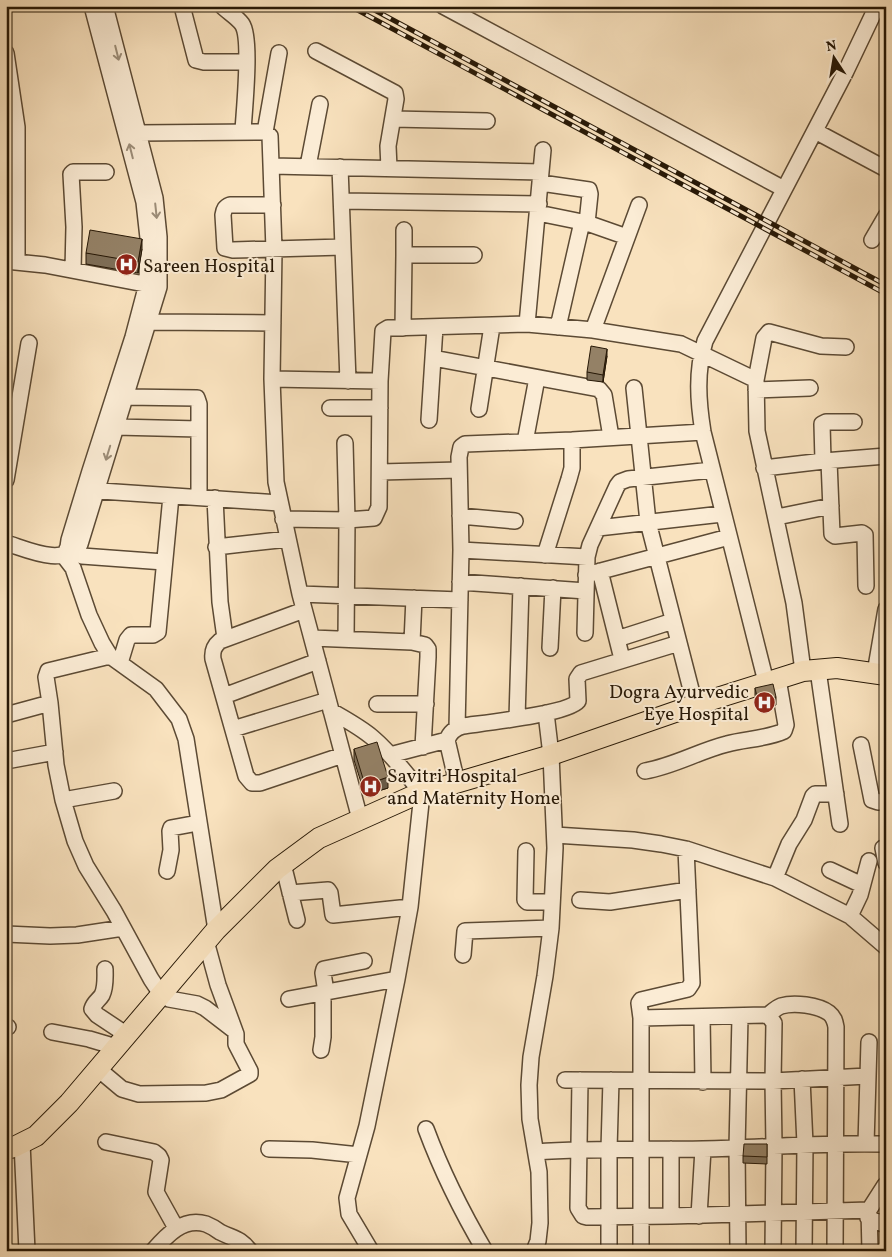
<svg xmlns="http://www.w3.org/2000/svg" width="892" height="1257" viewBox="0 0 892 1257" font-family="Vollkorn,serif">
	<rect width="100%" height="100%" fill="#f9e2be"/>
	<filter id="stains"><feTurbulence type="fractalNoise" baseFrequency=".004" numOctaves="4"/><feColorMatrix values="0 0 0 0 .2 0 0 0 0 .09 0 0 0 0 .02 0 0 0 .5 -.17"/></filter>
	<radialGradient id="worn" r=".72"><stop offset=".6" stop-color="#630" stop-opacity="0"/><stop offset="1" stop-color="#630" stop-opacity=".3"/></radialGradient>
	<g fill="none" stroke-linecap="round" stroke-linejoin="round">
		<defs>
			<path id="minor" d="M182,6l14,54 8,2h42
				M222,6c6,6 15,11 20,18 10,14 2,87 1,107
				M443,6l341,183
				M316,51l79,42 1,6 -8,47 1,22
				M6,53l11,74v134
				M393,119l94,2
				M815,131l71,38
				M265,132l14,-79
				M138,133l127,-1 5,4 4,114 -2,129 4,103 24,112 60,225
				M272,166l269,6
				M308,166l12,-62
				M340,167l8,214
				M541,183l48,7 1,4 -3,29
				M342,201l197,3
				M273,205h-43c-5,2 -6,4 -7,10l2,33 8,2 110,-3
				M538,213l49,10 40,14
				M404,230v25
				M872,240l14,-24
				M6,261l39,4 110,21
				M73,270l1,-43 -3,-53 2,-2h33
				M140,321l9,1 124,1
				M527,324l16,-174
				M558,327l24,-105
				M403,328l1,-73h70
				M593,330l46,-125
				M433,358l166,31 5,6 7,42
				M272,379l108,2
				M756,380l8,-42 5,-6 52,14 25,1
				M634,388l14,134 47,183
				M756,390l54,-2
				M125,397l72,1 2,6v92
				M330,408h50
				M479,409l13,-83
				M429,420l6,-93
				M116,427l83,2
				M525,442l12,-64
				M823,461l-1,-37 4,-2h28
				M829,461l3,73 3,2 27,-3 3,2 1,51
				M764,468l60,-7 62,-5
				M380,472l79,-2
				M6,480l23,-137
				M86,490l193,13
				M215,498l5,104 5,36
				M460,516l55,5
				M777,517l54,-11
				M283,519l64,1 -2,-77
				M598,528l124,-14
				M6,543c23,7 57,24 74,1l79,-257v-50l-4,-39 -50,-192
				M216,547l72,-8
				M67,549l15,7 82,6
				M461,550l126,7
				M67,554l2,-14 21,-69 43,-134 14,-53 1,-46 -4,-36 -52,-196
				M63,555l10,13 16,47 13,28 8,13 46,33 23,30 7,20 30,191
				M545,555l24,-76 3,-11v-28
				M600,571l22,88
				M586,575l143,-38
				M460,582l126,9
				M300,594l160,6
				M304,610l-84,31c-6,5 -8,10 -7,18l33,117 6,7h8l83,-28
				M585,633l2,-76 3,-12 27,-59 3,-4 8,-3 84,-9
				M312,638l100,4 13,3 3,4v8l-5,90
				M346,639l1,-119 27,-2 5,-11 1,-126 3,-50 5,-3 139,-4 66,6 88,14 75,36 1,51 37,172 9,68
				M617,639l56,-18
				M412,642l2,-44
				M550,648l3,-60
				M120,663l7,-23 4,-5h22l5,-3 13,-136
				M818,670l22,154
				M875,673l11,-64
				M766,682l-63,-250c-5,-31 -7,-60 2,-91l141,-270 31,-65
				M224,696l94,-35
				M50,703l6,62 7,35 12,41 11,25 28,45 37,68 10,15 8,5 28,5 8,4 30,23
				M377,704h49
				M331,711c14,8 29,16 42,27 19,16 33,36 49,55l-12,114 -13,72 -30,147 -20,72 2,16 22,37
				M6,715l44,-12 -4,-26 2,-6 62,-15
				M517,718l4,-132
				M457,728l4,-178 -2,-93 2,-10 4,-3 107,-4 131,-8
				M233,729l95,-29
				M447,740l10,43
				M861,745l11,55 6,2 8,-1
				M390,755l57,-15c3,-8 8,-12 16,-14 20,-3 105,-12 115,-25l-1,-22 4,-6 98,-30
				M6,761l49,-9
				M645,771c29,-5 54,-20 82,-27 18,-5 40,-5 57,-13l2,-6 -8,-46
				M63,800l51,-9
				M555,835l78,5 28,4 25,5 89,29 75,38 36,31
				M883,848l3,15
				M526,851l-1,49 2,2h25
				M283,864l14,56
				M830,870l32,15
				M167,871l4,-21 -1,-19 1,-3 27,-5
				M775,878l14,-34 15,-24 9,-24 2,-2h21
				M290,893l38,-3 2,3 3,22 77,-8
				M580,900l30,2 78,-12
				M850,916l10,-21 9,-34
				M6,934l44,2 27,-1 46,-7
				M463,955l2,-24 86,-3
				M105,969c0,8 1,18 -3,26 -3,5 -8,7 -10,14l5,6 30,20
				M326,992l-3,-19 1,-4 40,-8
				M289,999l108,-20
				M768,1015c4,-3 8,-7 13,-9 13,-4 37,-1 48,7 5,4 6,8 7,14l-1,224
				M702,1017l1,65
				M641,1018l-2,-15 2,-3 47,-11 4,-6 -6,-134
				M6,1027h2
				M52,1032l37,7 27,8
				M321,1050l2,-13v-44
				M97,1068l25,21 17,5 67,-1 15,-3 29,-16v-3l-14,-27v-10l-18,-49 -12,-44
				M802,1079l3,65 -1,107
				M565,1080l208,1 94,-5
				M580,1080l-2,128 5,8 4,1 84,-1 198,-6
				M426,1129c16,43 36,83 59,122
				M106,1142l48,10 5,4 2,4 -5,32 20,36
				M22,1143l5,108
				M866,1144l3,-102
				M269,1149l43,1 47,5
				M536,1152c56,-4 112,-2 167,-3 61,-1 122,-7 183,-5
				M671,1216v-67
				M699,1216l4,-67
				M868,1218l18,7
				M153,1251c14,-16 30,-34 53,-27 5,2 10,5 14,8 14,7 20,6 30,19
				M534,1251l4,-10 2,-18 -1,-51 -9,-53 -1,-34 2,-28 14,-81 6,-48 4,-80 -4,-93 -5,-42
				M609,1251v-102l2,-69
				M641,1251v-233l127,-3 6,8 -1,58 1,65 -1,105
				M738,1251l-1,-103 3,-131
				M870,1251l-1,-41 16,-25"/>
			<path id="major" d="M6,1149l8,-2 22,-11 33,-33 147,-173 61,-61 42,-31 96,-43 136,-40 144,-50 108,-34 34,-3 49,7"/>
		</defs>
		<!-- minor casing -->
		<use href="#minor" stroke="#5c4a34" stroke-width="18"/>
		<!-- major casing -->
		<use href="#major" stroke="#271806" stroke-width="22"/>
		<!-- minor -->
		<use href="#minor" stroke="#fbecd5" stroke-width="15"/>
		<!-- major -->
		<use href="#major" stroke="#f9e2be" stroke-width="20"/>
		<defs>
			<path id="rail" d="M350,6l536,288
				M367,6l519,279"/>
		</defs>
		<!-- rail casing -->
		<use href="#rail" stroke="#271806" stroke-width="5"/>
		<!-- rail -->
		<use href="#rail" stroke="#fbecd5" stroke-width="3" stroke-dasharray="9" stroke-linecap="butt"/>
	</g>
	<!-- wall -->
	<path fill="#7f6f58" stroke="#271806" d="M142,249l-4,24 -52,-9v-11z
		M607,356l-4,26 -16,-2v-8z
		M755,688l21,17 -18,4 -3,-14z
		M354,749l34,39 -23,7 -11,-35z
		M767,1144v20l-24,-1v-7z"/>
	<!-- shaded-wall -->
	<path fill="#685a47" stroke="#271806" d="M142,239v10l-4,24v-11z
		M607,349v7l-4,26v-7z
		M776,697v8l-18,4v-8z
		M388,777v11l-23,7v-10z"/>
	<!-- building -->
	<path fill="#948166" stroke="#271806" d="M90,230l52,9 -4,23 -52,-9z
		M591,346l16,3 -4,26 -16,-3z
		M773,684l3,13 -18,4 -3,-13z
		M377,742l11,35 -23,8 -11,-36z
		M744,1144h23v13l-24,-1z"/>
	<!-- one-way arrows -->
	<defs><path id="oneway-shaft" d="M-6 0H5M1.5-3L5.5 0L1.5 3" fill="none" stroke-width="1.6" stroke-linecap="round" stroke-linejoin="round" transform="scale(1.25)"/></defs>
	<g stroke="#9c8d78">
		<use href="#oneway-shaft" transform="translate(117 53) rotate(76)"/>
		<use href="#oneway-shaft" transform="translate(131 151) rotate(-104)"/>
		<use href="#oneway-shaft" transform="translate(156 211) rotate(84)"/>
		<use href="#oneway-shaft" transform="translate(108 453) rotate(107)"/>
	</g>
	<!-- icons -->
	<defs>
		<symbol id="hospital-disc" viewBox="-11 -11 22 22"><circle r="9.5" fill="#8f2418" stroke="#fbecd5"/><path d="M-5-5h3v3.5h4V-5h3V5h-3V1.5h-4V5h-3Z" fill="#fff"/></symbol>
	</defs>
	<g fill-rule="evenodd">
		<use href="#hospital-disc" x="114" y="252" width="25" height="25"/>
		<use href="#hospital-disc" x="752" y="690" width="25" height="25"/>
		<use href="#hospital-disc" x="358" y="774" width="25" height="25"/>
	</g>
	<g text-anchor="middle" stroke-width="4" stroke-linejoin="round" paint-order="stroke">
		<!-- poi labels -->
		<g font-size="19" fill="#271806" stroke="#fbecd5" text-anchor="start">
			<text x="143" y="272">Sareen Hospital</text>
			<text x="749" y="698" text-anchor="end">Dogra Ayurvedic<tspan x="749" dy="22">Eye Hospital</tspan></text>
			<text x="387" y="782">Savitri Hospital<tspan x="387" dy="22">and Maternity Home</tspan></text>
		</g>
	</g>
	<!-- margin -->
	<rect width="892" height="1257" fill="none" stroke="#f9e2be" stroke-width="25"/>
	<rect x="8" y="8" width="877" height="1242" fill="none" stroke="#271806" stroke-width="2.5"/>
	<rect x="12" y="12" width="867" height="1232" fill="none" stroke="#271806"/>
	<!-- north arrow -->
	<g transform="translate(834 58) rotate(348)" stroke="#fbecd5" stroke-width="4" paint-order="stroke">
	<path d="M0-4L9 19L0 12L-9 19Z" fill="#271806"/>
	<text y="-8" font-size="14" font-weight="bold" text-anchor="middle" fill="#271806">N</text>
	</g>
	<rect width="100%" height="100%" filter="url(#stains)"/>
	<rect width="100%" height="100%" fill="url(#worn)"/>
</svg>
